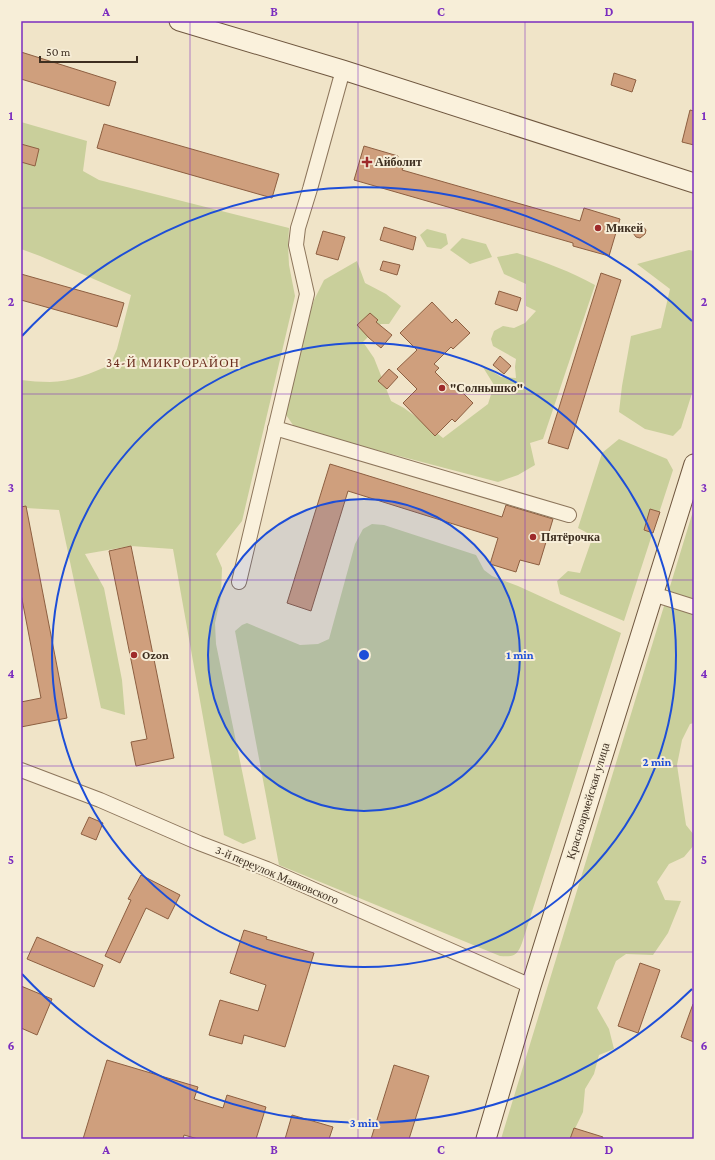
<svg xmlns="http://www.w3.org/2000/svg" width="715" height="1160" viewBox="0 0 715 1160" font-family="'Crimson Pro',serif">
	<rect width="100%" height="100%" fill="#f0e4c8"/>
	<!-- green -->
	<path fill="#c9cf9b" d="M21,122l66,19 -4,30 16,9 190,48 -1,17 1,20 6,31 -53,225 -26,33 6,14 -1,28 -6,27 1,21 40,195 -13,5 -19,-9 -51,-286 -42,-3 -46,8 19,34 18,92 3,35 -24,-7 -42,-198 -33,-2 -5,1v-129c9,1 19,2 29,2 20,0 42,-9 60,-17l7,-16 14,-54 -91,-39 -19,-7z
		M427,229l19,5 2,10 -7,5 -14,-2 -7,-12z
		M462,238l24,6 6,13 -22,7 -20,-14z
		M689,250l5,1v136l-13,41 -8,8 -28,-7 -26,-17 3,-26 9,-50 30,-8 9,-39 -33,-25z
		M517,253c27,9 53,18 78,32l-52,154 -13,4 5,22 -17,10 -20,7 -194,-51 -11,-6 -9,-13 21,-83 9,-29 10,-20 33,-19 8,22 21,11 15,12 -12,18h-8l-18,18 11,16 17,43 13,7 19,14 20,16 45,-34 6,-19 -13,-21 20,13 15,1 -1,-11 1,-8 -23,-13 -2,-7 3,-8 9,-5 11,2 11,-5 11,-12 -10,-5v-22l-22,-10 -7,-17z
		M619,439l48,20 6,11 -49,151 -64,-27 -3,-13 11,-10 12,2 13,-37 -15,-8 24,-75z
		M694,508v215l-4,1 -8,16 -5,25 9,60 8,10v10l-10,12 -15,7 -12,18 8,18 16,1 -13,32 -15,22 -27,-1 -10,7 -19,47 12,21 5,20 -15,6 -5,19 -9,15 -2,23 -13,27h-69z
		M372,524l12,1 92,30 8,15 8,6 26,10 103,47 -99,310c-5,13 -8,14 -22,13l-221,-91 -44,-234 7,-6 5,-2 53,22 18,-1 11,-5 26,-95 8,-15z"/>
	<!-- building -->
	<path fill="#cf9f7d" stroke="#8d5f41" d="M21,52l95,30 -7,24 -88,-27z
		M614,73l22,7 -4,12 -21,-7z
		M690,110l4,1v34l-12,-3z
		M104,124l175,50 -7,24 -175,-50z
		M21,144l18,5 -4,17 -14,-4z
		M364,146l34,10 -3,10 8,2 -1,2 178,51 4,-13 36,11 -11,37 -36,-10v-3l-219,-63z
		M638,225h4l4,5 -1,4 -5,4 -4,-1 -6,-8z
		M384,227l32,10 -3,13 -33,-10z
		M323,231l22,6 -7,23 -22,-6z
		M383,261l17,4 -3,10 -17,-5z
		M601,273l20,7 -53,169 -20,-6z
		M21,274l103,29 -7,24 -96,-27z
		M499,291l22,7 -4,13 -22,-7z
		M432,302l20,21 4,-4 14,14 -17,16 -2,-2 -17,17 5,4 -4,4 16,16 4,-3 18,18 -18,19 -3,-3 -17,17 -32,-33 14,-14 -20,-20 20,-19 -17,-17z
		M370,313l8,7 -2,2 16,13 -11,13 -12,-10 -12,-13z
		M500,356l11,10 -7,8 -11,-9z
		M389,369l9,8 -11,12 -9,-8z
		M330,464l172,53 4,-12 47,14 -14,46 -19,-5 -4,12 -26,-8 8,-26 -150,-47 -37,120 -24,-8z
		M26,506l41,212 -46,9v-25l20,-4 -20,-104v-87z
		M650,509l10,3 -7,21 -9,-3z
		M131,546l43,212 -38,8 -5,-24 16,-3 -38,-188z
		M89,817l14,6 -7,17 -15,-6z
		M141,875l39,20 -12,24 -22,-11 -26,55 -15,-7 26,-56 -3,-1z
		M244,930l23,7 -1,2 48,14 -29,94 -41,-12 -2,9 -33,-9 11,-35 38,11 8,-26 -36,-12z
		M37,937l66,28 -9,22 -67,-28z
		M640,963l20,7 -22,63 -20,-7z
		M21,986l31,13 -15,36 -16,-7z
		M693,1004h1v38l-13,-5z
		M107,1060l91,27 -4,12 29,9 4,-13 39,12 -10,32h-58l-14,-4 -1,4h-100z
		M394,1065l35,11 -20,63h-38z
		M292,1115l41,12 -4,12h-44z
		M574,1128l29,9 -1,2h-32z"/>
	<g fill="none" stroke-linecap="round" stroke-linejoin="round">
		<defs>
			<path id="street" d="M275,428l294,87
				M239,582l68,-288 -11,-49 2,-17 12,-39 33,-119
				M653,594l41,13
				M21,770l79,30 99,43 68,26 264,117"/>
			<path id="secondary" d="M179,21l164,49 351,113
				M486,1139l45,-153 163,-522"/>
		</defs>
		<!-- street casing -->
		<use href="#street" stroke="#8d765c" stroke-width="16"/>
		<!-- secondary casing -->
		<use href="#secondary" stroke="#6f573f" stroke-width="21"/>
		<!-- street -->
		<use href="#street" stroke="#faf1dc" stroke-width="14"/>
		<!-- secondary -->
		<use href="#secondary" stroke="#faf1dc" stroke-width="19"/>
	</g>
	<!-- grid -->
	<path fill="none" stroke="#7b2cbf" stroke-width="1" stroke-opacity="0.55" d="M190,21v1118M358,21v1118M525,21v1118M21,208h673M21,394h673M21,580h673M21,766h673M21,952h673"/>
	<!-- distance rings -->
	<circle cx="364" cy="655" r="156" fill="#1d4ed8" fill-opacity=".12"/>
	<g fill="none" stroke="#1d4ed8" stroke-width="2">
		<circle cx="364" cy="655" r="156"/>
		<circle cx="364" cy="655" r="312"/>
		<path d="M692 989A468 468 0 0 1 22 974M22 336A468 468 0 0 1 692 321"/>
	</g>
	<!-- markers -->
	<g fill="#9e2a2b" stroke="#f7eed8" stroke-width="1.5">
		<path d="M365 156h4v4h4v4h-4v4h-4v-4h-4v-4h4z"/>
		<circle cx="598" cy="228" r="4"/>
		<circle cx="442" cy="388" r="4"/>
		<circle cx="533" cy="537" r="4"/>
		<circle cx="134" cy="655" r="4"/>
	</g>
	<g text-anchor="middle" stroke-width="4" stroke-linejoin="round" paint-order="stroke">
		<!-- poi labels -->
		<g font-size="12" font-weight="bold" fill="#3d2e20" stroke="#f7eed8" text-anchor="start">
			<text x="375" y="166">Айболит</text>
			<text x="606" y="232">Микей</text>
			<text x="450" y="392">"Солнышко"</text>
			<text x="541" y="541">Пятёрочка</text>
			<text x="142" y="659">Ozon</text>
		</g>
		<!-- street labels -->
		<g font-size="12" fill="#3d2e20" stroke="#f7eed8">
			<text transform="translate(588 801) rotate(-73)" y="4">Красноармейская улица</text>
			<text transform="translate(277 875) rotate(23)" y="4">3-й переулок Маяковского</text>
		</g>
		<!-- neighbourhood labels -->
		<g font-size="13" letter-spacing="1" fill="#6b2e1e" stroke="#f7eed8">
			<text x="173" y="367">34-Й МИКРОРАЙОН</text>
		</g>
	</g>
	<circle cx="364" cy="655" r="6" fill="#1d4ed8" stroke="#f7eed8" stroke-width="2"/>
	<g font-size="12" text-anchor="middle" font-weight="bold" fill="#1d4ed8" stroke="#f7eed8" stroke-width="4" stroke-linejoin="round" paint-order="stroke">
		<text x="520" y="659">1 min</text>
		<text x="657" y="766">2 min</text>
		<text x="364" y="1127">3 min</text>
	</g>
	<!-- border -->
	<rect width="715" height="1160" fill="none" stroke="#f7eed8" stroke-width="44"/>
	<!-- scale -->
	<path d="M40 56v6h97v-6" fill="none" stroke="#3d2e20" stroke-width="2"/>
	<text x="46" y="56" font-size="12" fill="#3d2e20" stroke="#f7eed8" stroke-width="3" paint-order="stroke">50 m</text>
	<rect x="22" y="22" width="671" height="1116" fill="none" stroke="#7b2cbf" stroke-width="1.5"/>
	<g font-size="13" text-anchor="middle" font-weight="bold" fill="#7b2cbf">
		<text x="106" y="16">A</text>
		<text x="274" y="16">B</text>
		<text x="441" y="16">C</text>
		<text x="609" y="16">D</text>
		<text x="11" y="120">1</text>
		<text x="704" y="120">1</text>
		<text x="11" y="306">2</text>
		<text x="704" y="306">2</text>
		<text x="11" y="492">3</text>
		<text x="704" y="492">3</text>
		<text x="11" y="678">4</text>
		<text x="704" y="678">4</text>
		<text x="11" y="864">5</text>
		<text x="704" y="864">5</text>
		<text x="11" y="1050">6</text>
		<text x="704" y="1050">6</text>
		<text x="106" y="1154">A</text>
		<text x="274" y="1154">B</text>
		<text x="441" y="1154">C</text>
		<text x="609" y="1154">D</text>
	</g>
</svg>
